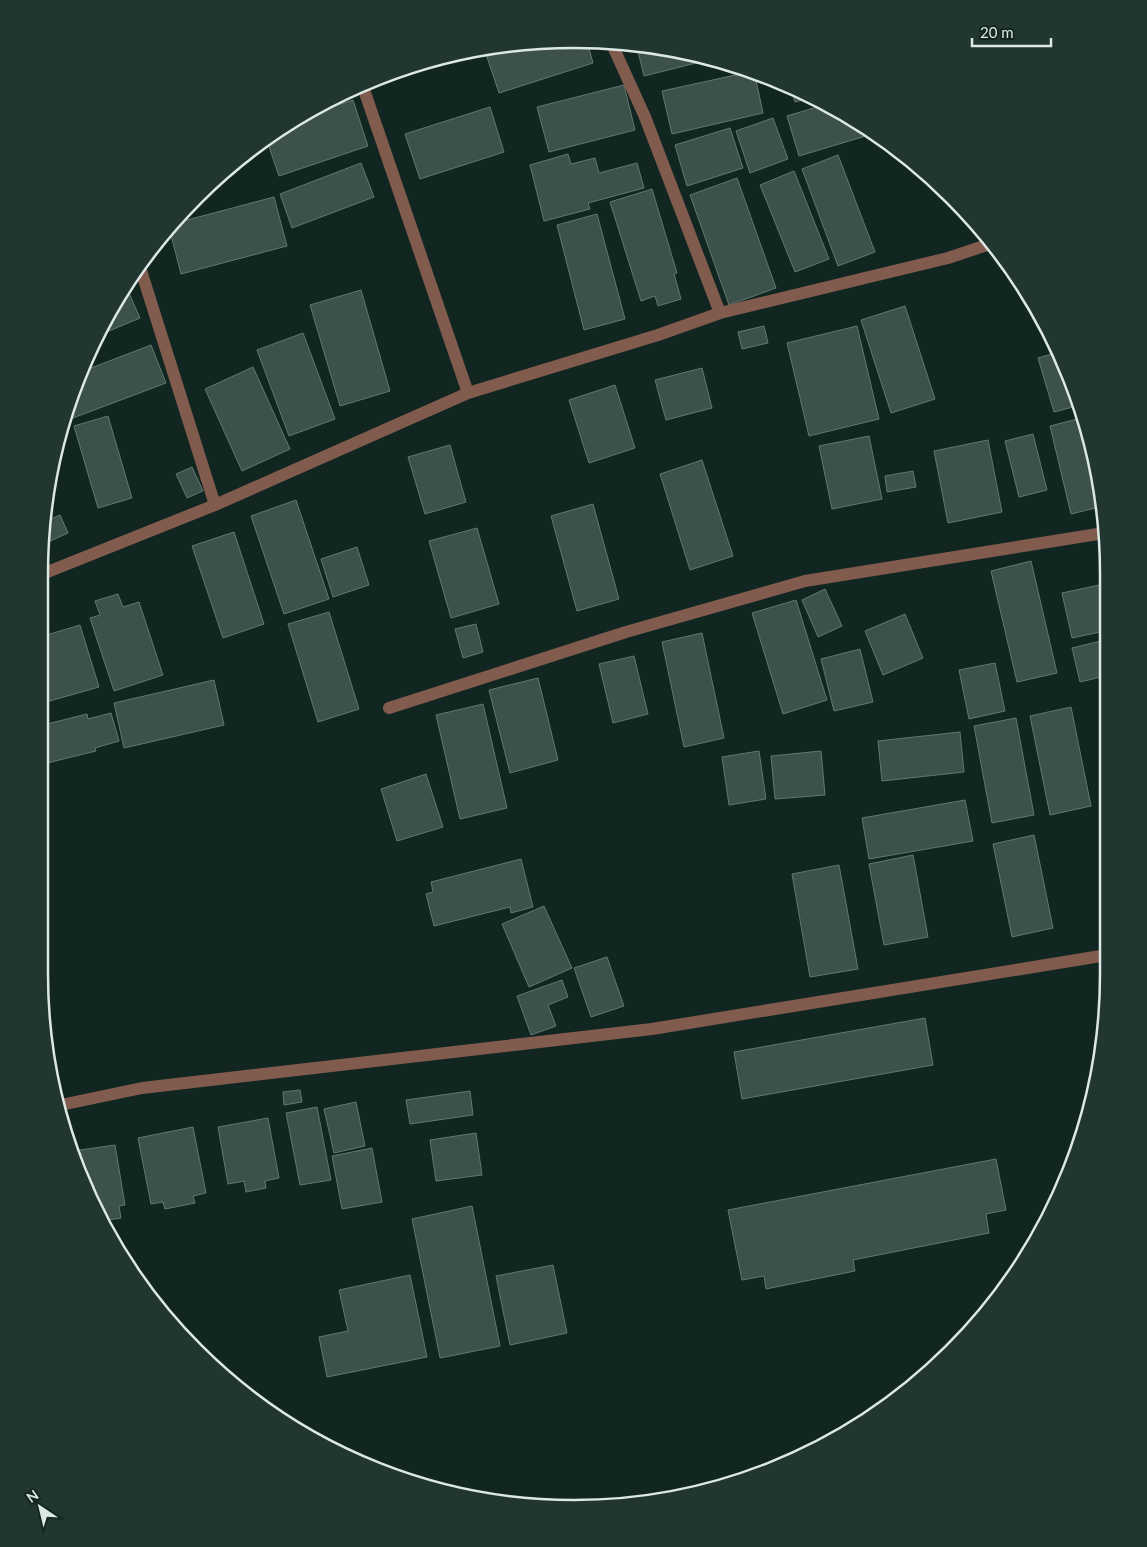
<svg xmlns="http://www.w3.org/2000/svg" width="1147" height="1547" viewBox="0 0 1147 1547" font-family="Lato,sans-serif">
	<rect width="100%" height="100%" fill="#122621"/>
	<!-- building -->
	<path fill="#3c514b" stroke="#617871" d="M539,40l48,1 6,22 -94,30 -13,-39 38,-12z
		M636,43h8l68,16 -68,17z
		M754,71l9,42 -91,21 -10,-43z
		M624,85l11,45 -86,22 -12,-45z
		M353,88l2,4 -38,14 20,-12z
		M791,88l21,9 -17,5z
		M353,100l15,46 -89,30 -13,-38 32,-20z
		M827,104l14,7 26,18 2,6 -70,21 -12,-40z
		M490,107l14,45 -84,27 -15,-45z
		M773,118l15,41 -38,14 -14,-42z
		M730,128l13,40 -56,18 -12,-41z
		M568,154l3,10 24,-6 4,15 38,-10 7,25 -56,15 2,6 -46,12 -14,-56z
		M838,155l37,97 -37,14 -36,-97z
		M361,163l13,34 -82,31 -12,-34z
		M794,171l35,88 -34,13 -35,-87z
		M737,178l39,110 -47,17 -39,-110z
		M652,189l25,84 -3,1 7,25 -23,7 -3,-10 -14,5 -31,-99z
		M274,197l13,49 -106,28 -12,-47 3,-3z
		M597,214l28,105 -41,11 -27,-105z
		M125,284l15,34 -43,18z
		M361,290l29,101 -50,15 -30,-101z
		M905,306l30,93 -44,14 -30,-93z
		M764,326l4,17 -26,6 -4,-17z
		M857,326l22,93 -70,17 -22,-93z
		M303,333l32,86 -46,17 -32,-86z
		M151,345l15,38 -93,35 -6,-14 11,-31z
		M1058,352l10,17 9,37 -23,6 -16,-54z
		M253,367l37,82 -48,22 -37,-82z
		M702,368l10,40 -46,12 -11,-40z
		M615,385l20,63 -46,15 -20,-63z
		M108,416l24,82 -34,10 -24,-82z
		M1081,418l23,88 -33,8 -21,-88z
		M1033,434l14,56 -28,7 -14,-56z
		M869,436l13,63 -50,10 -13,-63z
		M988,440l14,72 -54,11 -14,-72z
		M450,445l16,57 -41,12 -17,-57z
		M702,460l31,96 -43,14 -30,-96z
		M192,467l11,24 -16,7 -11,-24z
		M913,471l3,16 -29,5 -2,-16z
		M296,500l33,99 -45,15 -33,-98z
		M593,504l26,95 -42,12 -26,-95z
		M60,515l8,18 -20,9 -6,-13v-6z
		M477,528l22,76 -48,14 -22,-77z
		M234,532l30,92 -41,14 -31,-92z
		M357,547l12,38 -36,12 -12,-38z
		M1031,561l26,112 -40,9 -26,-111z
		M1104,584l1,47 -33,7 -10,-45z
		M825,589l17,37 -24,11 -16,-37z
		M118,594l5,13 16,-5 24,73 -49,16 -24,-73 10,-3 -5,-14z
		M796,600l31,100 -44,14 -31,-101z
		M329,612l30,97 -41,13 -30,-98z
		M905,614l18,44 -40,17 -18,-44z
		M476,624l7,28 -20,6 -8,-29z
		M80,625l19,62 -60,17 1,-67z
		M702,633l22,105 -40,9 -22,-105z
		M1105,640v36l-25,6 -8,-34z
		M860,649l13,53 -39,9 -13,-52z
		M634,656l14,58 -35,9 -14,-59z
		M995,663l10,48 -36,8 -10,-49z
		M538,678l20,82 -48,13 -21,-83z
		M214,680l10,45 -100,23 -10,-45z
		M483,704l24,104 -47,11 -24,-104z
		M1071,707l20,99 -41,9 -20,-99z
		M111,713l8,28 -24,7 1,3 -57,14v-39l48,-12 1,5z
		M1016,718l18,97 -42,8 -18,-97z
		M960,732l4,40 -82,9 -4,-40z
		M759,751l7,48 -37,6 -7,-48z
		M821,751l4,44 -50,4 -4,-43z
		M426,774l17,53 -46,14 -16,-52z
		M965,800l8,41 -104,18 -7,-41z
		M1034,835l19,93 -41,9 -19,-93z
		M913,855l15,82 -44,8 -15,-81z
		M521,859l12,48 -22,6 -1,-6 -76,19 -8,-32 7,-2 -2,-10z
		M839,865l19,104 -48,8 -18,-103z
		M544,906l28,62 -43,19 -27,-63z
		M607,957l17,49 -33,11 -17,-49z
		M562,980l6,17 -20,8 8,21 -25,9 -14,-39z
		M925,1018l8,47 -191,34 -8,-47z
		M300,1090l2,12 -18,3 -1,-13z
		M470,1091l3,24 -63,9 -4,-24z
		M356,1102l9,44 -31,7 -10,-44z
		M317,1107l14,73 -31,5 -14,-72z
		M268,1118l11,60 -14,3 1,7 -20,4 -2,-11 -16,3 -10,-57z
		M193,1127l13,66 -13,3 2,7 -30,6 -2,-7 -12,2 -13,-66z
		M476,1133l6,42 -46,6 -6,-41z
		M115,1145l10,60 -6,1 2,12 -19,3 -29,-70z
		M372,1148l10,54 -40,7 -10,-53z
		M996,1159l10,51 -20,4 3,19 -136,27 2,11 -89,18 -2,-13 -22,4 -14,-70z
		M472,1206l28,140 -60,12 -28,-139z
		M553,1265l14,68 -57,12 -14,-69z
		M410,1275l17,82 -100,20 -8,-40 29,-6 -9,-41z"/>
	<g fill="none" stroke-linecap="round" stroke-linejoin="round">
		<!-- street -->
		<path stroke="#815b4e" stroke-width="12" d="M611,42l34,75 75,196
			M362,84l106,309
			M139,264l76,241
			M40,575l175,-70 253,-112 190,-58 62,-22 228,-55 45,-15
			M389,708l237,-76 179,-51 299,-48
			M56,1106l86,-18 510,-59 455,-74"/>
	</g>
	<!-- crop -->
	<path d="M0 0H1147V1547H0ZM574 48H574A526 526 0 0 1 1100 574V974A526 526 0 0 1 574 1500H574A526 526 0 0 1 48 974V574A526 526 0 0 1 574 48Z" fill="#223631" fill-rule="evenodd"/>
	<path fill="none" stroke="#dce8e4" stroke-width="2.5" d="M574 48H574A526 526 0 0 1 1100 574V974A526 526 0 0 1 574 1500H574A526 526 0 0 1 48 974V574A526 526 0 0 1 574 48Z"/>
	<!-- north arrow -->
	<g transform="translate(40 1507) rotate(325)" stroke="#122621" stroke-width="4" paint-order="stroke">
	<path d="M0-4L9 19L0 12L-9 19Z" fill="#dce8e4"/>
	<text y="-8" font-size="14" font-weight="bold" text-anchor="middle" fill="#dce8e4">N</text>
	</g>
	<!-- scale -->
	<path d="M972 38v8h79v-8" fill="none" stroke="#dce8e4" stroke-width="2.5"/>
	<text x="980" y="38" font-size="15" fill="#dce8e4" stroke="#122621" stroke-width="4" paint-order="stroke">20 m</text>
</svg>
